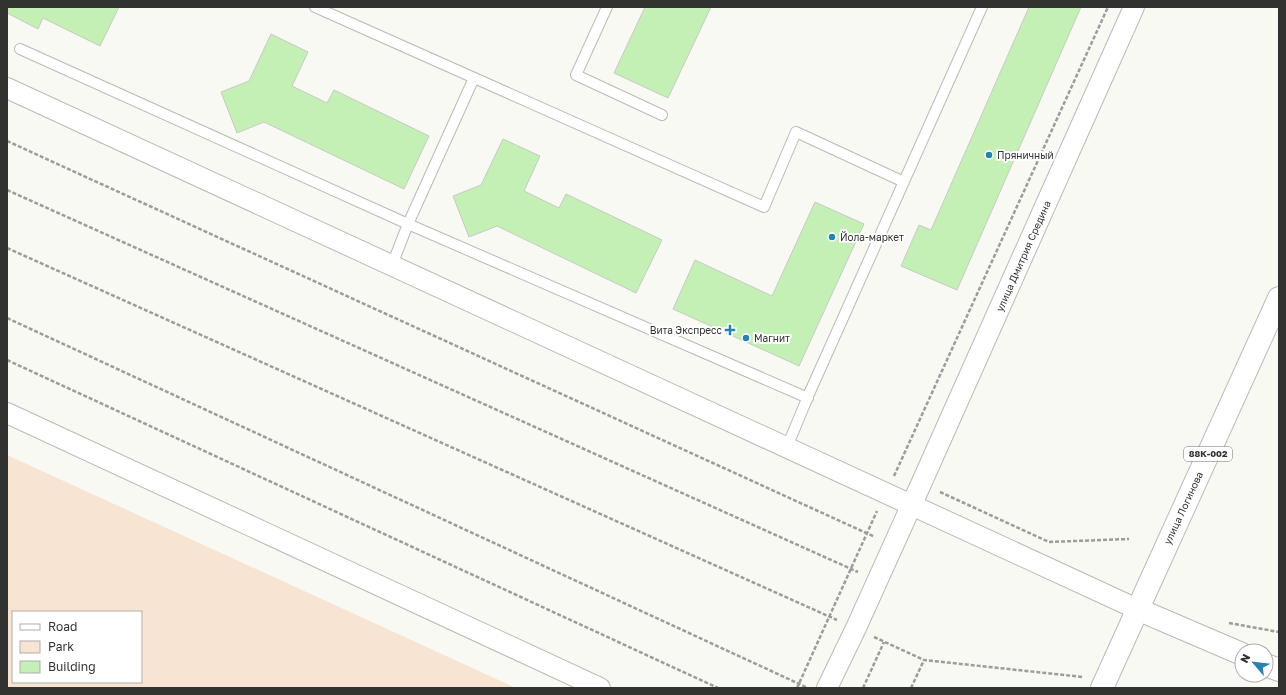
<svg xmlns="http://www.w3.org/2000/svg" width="1286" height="695" viewBox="0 0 1286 695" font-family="'Golos Text',sans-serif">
	<rect width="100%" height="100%" fill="#f8f9f3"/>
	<!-- green -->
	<path fill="#f8e4d3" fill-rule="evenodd" d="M7,455l509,233h-509zM13,612h128v70h-128z"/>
	<!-- building -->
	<path fill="#c5f0b5" stroke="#c6cac5" d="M7,7h112l-19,39 -57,-28 -5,11 -31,-16z
		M645,7h66l-43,91 -54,-25z
		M1029,7h52l-124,283 -56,-24 18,-41 12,5z
		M271,34l37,18 -16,34 35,17 7,-13 95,46 -25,53 -140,-67 -27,11 -16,-41 28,-11z
		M503,139l37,17 -16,35 35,17 7,-14 96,46 -26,53 -139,-67 -28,11 -16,-41 28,-11z
		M815,202l49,22 -65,142 -126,-57 22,-49 77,36z"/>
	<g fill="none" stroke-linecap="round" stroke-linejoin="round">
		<defs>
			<path id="service" d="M315,7l449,200 32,-75 108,50
				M607,7l-31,68 86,40
				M20,49l388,175 400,174
				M392,265l16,-41 66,-146
				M787,447l22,-53 173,-387"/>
			<path id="minor" d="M7,88l1130,521
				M7,413l593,275
				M827,688l29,-60 65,-144 213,-477"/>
			<path id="secondary" d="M1137,609l105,45
				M1266,665l13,5"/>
			<path id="primary" d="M1102,688l177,-390"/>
		</defs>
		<!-- service casing -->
		<use href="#service" stroke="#babbb6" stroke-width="12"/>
		<!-- minor casing -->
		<use href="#minor" stroke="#babbb6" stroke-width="22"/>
		<!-- secondary casing -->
		<use href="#secondary" stroke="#babbb6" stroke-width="24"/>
		<!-- primary casing -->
		<use href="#primary" stroke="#babbb6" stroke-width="24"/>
		<!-- path -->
		<path stroke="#9c9d98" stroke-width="2.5" stroke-dasharray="4 2" stroke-linecap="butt" d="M7,141l868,396
			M7,190l851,382
			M7,248l830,372
			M7,318l801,370
			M7,360l711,328
			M894,476l214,-469
			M940,492l109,50 80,-3
			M1229,623l50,9
			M874,637l50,23 159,17
			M797,688l80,-177
			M863,688l21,-46
			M911,688l13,-28"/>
		<!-- service -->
		<use href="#service" stroke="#fff" stroke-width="10"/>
		<!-- minor -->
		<use href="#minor" stroke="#fff" stroke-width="20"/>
		<!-- secondary -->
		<use href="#secondary" stroke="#fff" stroke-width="22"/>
		<!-- primary -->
		<use href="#primary" stroke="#fff" stroke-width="22"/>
	</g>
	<!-- markers -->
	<g fill="#2882b0" stroke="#fff" stroke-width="1.5">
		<circle cx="989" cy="155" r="4"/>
		<circle cx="832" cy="237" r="4"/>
		<path d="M728 324h4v4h4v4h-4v4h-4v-4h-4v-4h4z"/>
		<circle cx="746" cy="338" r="4"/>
	</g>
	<g text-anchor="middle" stroke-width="4" stroke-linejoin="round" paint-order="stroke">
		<!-- shield labels -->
		<rect fill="#fff" stroke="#70706e" stroke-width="1" x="1184" y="447" width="48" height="14" rx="3"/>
		<g font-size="9" font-weight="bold" fill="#323330">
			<text x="1208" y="457">88К-002</text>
		</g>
		<!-- poi labels -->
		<g font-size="10" fill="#323330" stroke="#fff" text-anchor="start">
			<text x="997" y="159">Пряничный</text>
			<text x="840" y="241">Йола-маркет</text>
			<text x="722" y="334" text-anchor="end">Вита Экспресс</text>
			<text x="754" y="342">Магнит</text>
		</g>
		<!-- street labels -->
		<g font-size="10" fill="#323330" stroke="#fff">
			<text transform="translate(1023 256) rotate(-66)" y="4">улица Дмитрия Средина</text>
			<text transform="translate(1183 508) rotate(-65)" y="4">улица Логинова</text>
		</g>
	</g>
	<!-- border -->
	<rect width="1286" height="695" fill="none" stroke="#323330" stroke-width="16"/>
	<!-- legend -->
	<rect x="12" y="611" width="130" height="72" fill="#ffffff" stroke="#adadac"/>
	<rect x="20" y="624" width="20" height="6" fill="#ffffff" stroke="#adadac"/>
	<text x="48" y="631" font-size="12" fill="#323330">Road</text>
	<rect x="20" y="641" width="20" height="12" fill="#f8e4d3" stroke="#adadac"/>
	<text x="48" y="651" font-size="12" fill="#323330">Park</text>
	<rect x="20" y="661" width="20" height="12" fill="#c5f0b5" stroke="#adadac"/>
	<text x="48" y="671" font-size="12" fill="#323330">Building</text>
	<!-- north arrow -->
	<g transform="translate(1254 663) rotate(298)"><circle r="19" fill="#ffffff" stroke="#adadac"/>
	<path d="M0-3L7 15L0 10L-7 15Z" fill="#2882b0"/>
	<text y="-6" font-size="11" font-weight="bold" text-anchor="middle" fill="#323330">N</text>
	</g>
</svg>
